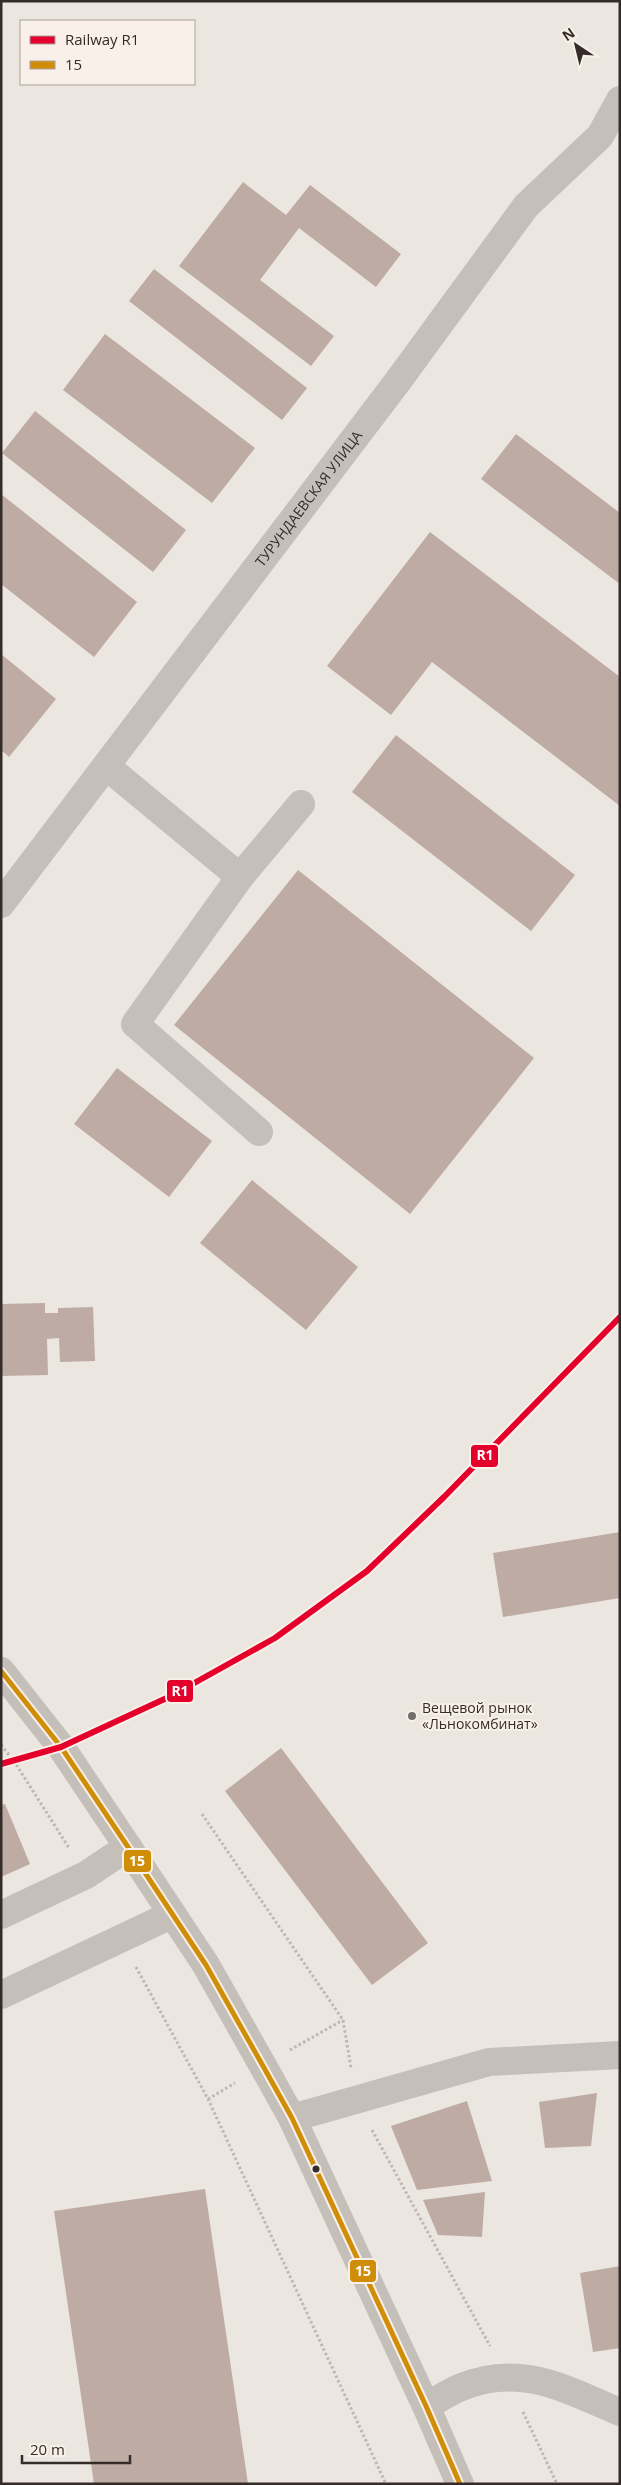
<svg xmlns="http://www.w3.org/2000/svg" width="621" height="2485" viewBox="0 0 621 2485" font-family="'Open Sans',sans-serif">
	<rect width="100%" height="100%" fill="#ece6e1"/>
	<!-- building -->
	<path fill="#beaba4" d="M243,182l43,33 24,-30 91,69 -25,33 -77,-59 -39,52 74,56 -23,30 -132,-100z
		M154,269l153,119 -25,32 -153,-119z
		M105,334l150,114 -43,55 -149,-113z
		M35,411l151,119 -33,42 -151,-119z
		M516,434l104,79v71l-139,-105z
		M1,494l136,108 -43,55 -93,-73z
		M430,532l190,145v129l-188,-144 -41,53 -64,-49z
		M1,654l55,45 -47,58 -8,-7z
		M396,735l179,140 -44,56 -179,-139z
		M298,870l236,188 -124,156 -236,-189z
		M117,1068l95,73 -43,56 -95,-73z
		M252,1180l106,87 -52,63 -106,-87z
		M45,1303v10h13v-5l35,-1 2,54 -35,1 -1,-24 -12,1 1,36 -47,1v-72z
		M620,1532v66l-117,19 -10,-64z
		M281,1748l147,195 -56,42 -147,-194z
		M5,1804l25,60 -29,13v-72z
		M597,2093l-6,53 -46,2 -6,-46z
		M467,2101l25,80 -75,9 -26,-64z
		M205,2189l43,295h-154l-40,-273z
		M485,2192l-3,45 -44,-2 -15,-35z
		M620,2266v82l-27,4 -13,-79z"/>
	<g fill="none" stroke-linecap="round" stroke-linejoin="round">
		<!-- path -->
		<path stroke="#beb7b3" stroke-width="3" stroke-dasharray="2.5 2.5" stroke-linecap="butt" d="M1,1745l13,16 55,87
			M202,1814l141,206 8,48
			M136,1967l72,132 178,385
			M290,2050l53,-30
			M208,2099l27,-16
			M372,2130l118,216
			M523,2412l34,72"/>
		<!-- minor -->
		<g stroke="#c5bfba" stroke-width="28">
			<path d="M106,766l134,111 -105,147 124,108"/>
			<path d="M240,877l61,-73"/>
			<path id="s1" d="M1,904l397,-523 128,-175 74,-70 20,-36"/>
			<path d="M1,1671l60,76 67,100 78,118 57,101 29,52 134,288 34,78"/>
			<path d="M1,1915l85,-40 42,-28"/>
			<path d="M1,1995l170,-80"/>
			<path d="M292,2118l197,-56 131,-7"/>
			<path d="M426,2406c11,-6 22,-13 33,-18 61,-26 106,1 161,24"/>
		</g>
		<defs>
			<path id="bus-1" d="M1,1671l60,76 67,100 78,118 57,101 29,52 134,288 34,78"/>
		</defs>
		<!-- bus-1 casing -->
		<use href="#bus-1" stroke="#f8f0e9" stroke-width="9"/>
		<!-- bus-1 -->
		<use href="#bus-1" stroke="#d08e08" stroke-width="5"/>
		<defs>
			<path id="rail-1" d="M1,1764l60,-17 110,-51 104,-58 92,-67 77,-74 176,-180"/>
		</defs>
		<!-- rail-1 casing -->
		<use href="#rail-1" stroke="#f8f0e9" stroke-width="10"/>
		<!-- rail-1 -->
		<use href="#rail-1" stroke="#e4002b" stroke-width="6"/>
	</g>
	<!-- markers -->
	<circle fill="#756d69" stroke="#f8f0e9" stroke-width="2" cx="412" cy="1716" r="5"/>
	<circle fill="#352c29" stroke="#f8f0e9" stroke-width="2" cx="316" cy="2169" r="4.5"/>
	<g text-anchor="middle" stroke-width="4" stroke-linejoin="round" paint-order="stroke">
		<!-- street labels -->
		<g font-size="14" fill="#352c29" stroke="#f8f0e9">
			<text dy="5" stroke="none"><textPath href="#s1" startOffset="509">ТУРУНДАЕВСКАЯ УЛИЦА</textPath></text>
		</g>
		<!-- poi labels -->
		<g font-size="14" fill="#352c29" stroke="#f8f0e9" text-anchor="start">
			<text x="422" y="1713">Вещевой рынок<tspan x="422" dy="16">«Льнокомбинат»</tspan></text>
		</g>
	</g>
	<g stroke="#f8f0e9" stroke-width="2">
		<rect x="470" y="1444" width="29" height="24" rx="5" fill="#e4002b"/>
		<rect x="166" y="1679" width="28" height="24" rx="5" fill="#e4002b"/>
		<rect x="123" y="1849" width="29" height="24" rx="5" fill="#d08e08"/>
		<rect x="349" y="2259" width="28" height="24" rx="5" fill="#d08e08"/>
	</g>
	<g font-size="14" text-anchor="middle" font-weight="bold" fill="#fff">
		<text x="485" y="1460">R1</text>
		<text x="180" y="1696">R1</text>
		<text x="137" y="1866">15</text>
		<text x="363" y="2276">15</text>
	</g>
	<!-- border -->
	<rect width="621" height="2485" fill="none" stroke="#352c29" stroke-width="5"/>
	<!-- legend -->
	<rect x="20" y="20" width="175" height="65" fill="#f8f0e9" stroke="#aaa29c"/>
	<rect x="30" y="36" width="25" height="8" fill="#e4002b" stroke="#aaa29c"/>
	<text x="65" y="45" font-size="15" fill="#352c29">Railway R1</text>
	<rect x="30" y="61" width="25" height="8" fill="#d08e08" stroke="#aaa29c"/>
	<text x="65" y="70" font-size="15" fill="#352c29">15</text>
	<!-- north arrow -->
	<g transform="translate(576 45) rotate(325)" stroke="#f8f0e9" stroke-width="4" paint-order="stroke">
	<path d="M0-4L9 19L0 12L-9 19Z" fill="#352c29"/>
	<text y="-8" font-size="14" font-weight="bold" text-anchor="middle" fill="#352c29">N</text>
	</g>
	<!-- scale -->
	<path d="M22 2455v8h108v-8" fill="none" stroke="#352c29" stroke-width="2.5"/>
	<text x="30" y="2455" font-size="15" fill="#352c29" stroke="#f8f0e9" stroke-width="4" paint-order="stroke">20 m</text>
</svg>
